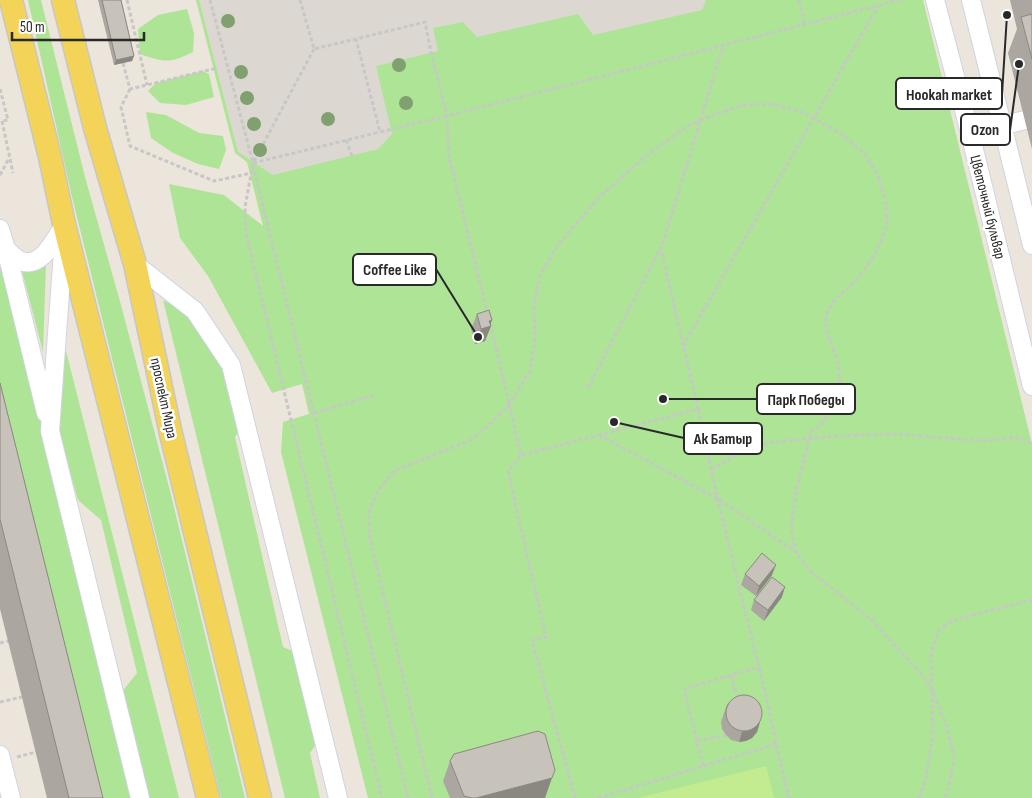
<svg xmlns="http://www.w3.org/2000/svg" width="1032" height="798" viewBox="0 0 1032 798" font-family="'Sofia Sans Condensed',sans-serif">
	<rect width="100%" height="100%" fill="#ece5db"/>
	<!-- green -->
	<path fill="#aee496" d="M28,0h13l44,177 36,128 49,186 75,307h-24l-149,-601z
		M196,0h727l109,444v354h-664l-87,-346 2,-30 26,-8 -7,-30 -30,9 -64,-117 -28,-38 -11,-54 55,11 39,31 -16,-64 -12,-9z
		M187,9l7,24 -1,19c-23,12 -30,10 -53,2l-2,-25 20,-14z
		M203,71l6,3 5,23 -28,8 -26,-2 -12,-12 8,-8z
		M146,112l20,3 33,18 24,3 3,14 -7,19 -21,-5 -25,-11 -22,-15z
		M0,258l133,540h-45l-88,-363z
		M46,263l-3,89 -22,-85z
		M163,300l31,17 37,48 14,57 -10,15 48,210 19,8 20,81 -12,17 10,45h-35z
		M65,347l114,451h-31l-27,-105 16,-20 -36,-153 -23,-20 -21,-74z"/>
	<!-- pitch -->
	<path fill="#c3ec91" d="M766,766l8,32h-136z"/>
	<!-- plaza -->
	<path fill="#dcd8d1" d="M199,0h507l-4,10 -109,25 -15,-21 -101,23 -14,-15 -30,6 5,23 -62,15 16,68 -14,15 -105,26 -35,-23z"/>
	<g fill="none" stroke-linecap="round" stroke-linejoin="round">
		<defs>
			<path id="minor" d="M935,0l35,133 62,253
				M971,0l61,245
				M970,133l55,-13
				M0,229l6,20 40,164
				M64,237l-14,194 90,367
				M6,249c4,4 8,8 13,11 21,11 35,-19 44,-33
				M135,264l60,47 36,54 107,433
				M0,755l11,43"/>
			<path id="major" d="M11,0l39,157 14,67 144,574
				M63,0l32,128 40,136 36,170 89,364"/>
		</defs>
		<!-- minor casing -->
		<use href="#minor" stroke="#d0d3e3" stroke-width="20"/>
		<!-- major casing -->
		<use href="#major" stroke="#c7c7c7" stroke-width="25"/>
		<!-- path -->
		<path stroke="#c7c7c7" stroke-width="3" stroke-dasharray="4 2.5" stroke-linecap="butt" d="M127,0l20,85
			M210,0l43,163 127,-31
			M300,0l14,49 42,-10
			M799,0l6,24
			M314,49l-61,114 -8,44 1,26 136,565
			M123,63l7,26 87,-21
			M0,89l8,31 -7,1
			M130,89l-9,18 9,39 84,35 38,-8
			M2,121l11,52
			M346,140l6,16
			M253,165l155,633
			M0,175l9,-17
			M488,315l-39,-158 -2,-41 -16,-64 -6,-30 -69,17 24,93 67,-16 453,-116
			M490,323l31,132 -13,17 38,165 -14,3 43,158
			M683,346l195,-340
			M588,388l72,-139
			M698,409l-37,-160 62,-203
			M314,413l61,-18
			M599,435l119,64 78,53
			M522,455l176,-46c18,87 40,173 61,259 11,43 19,87 30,130
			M711,470l28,-17 27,-10 69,-7 63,-2 89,7 27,-4 18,6
			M0,643l8,-2
			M731,675l7,24
			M0,702l22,-5
			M697,741l29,-6
			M17,757l19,-5
			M703,766l-19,-77 75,-22
			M432,798l-63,-264v-22l10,-23 15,-18 75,-30 21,-17 19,-19 21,-34 5,-30 -1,-36 6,-30 17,-29 43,-50 44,-38 39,-29 19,-10 41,-14 31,-1 33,10 34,20 24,20 13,22 8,28 1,22 -12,28 -18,26 -23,20 -8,15v14l12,33 2,24 -6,19 -12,18 -10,8 -3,8 -12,47 -6,43 5,23 14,19 62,49 51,56 9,14 15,37 7,30 -6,35 -4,6
			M598,798l178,-54
			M919,798l7,-20 7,-42 -2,-82 4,-15 5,-10 13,-9 79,-20"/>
		<!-- minor -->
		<use href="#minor" stroke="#fff" stroke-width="18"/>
		<!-- major -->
		<use href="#major" stroke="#f3d358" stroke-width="22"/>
	</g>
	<!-- trees -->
	<g fill="#80a070">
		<circle cx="228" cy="21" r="7"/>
		<circle cx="399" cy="65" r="7"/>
		<circle cx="241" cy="72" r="7"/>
		<circle cx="247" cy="98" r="7"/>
		<circle cx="406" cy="103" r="7"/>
		<circle cx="328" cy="119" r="7"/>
		<circle cx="254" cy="124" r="7"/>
		<circle cx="260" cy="150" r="7"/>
	</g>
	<!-- wall -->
	<path fill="#aba7a0" d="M98,0h23l13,56 -2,5 -18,4z
		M1010,0h22v149l-24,-96 9,-24z
		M477,314l13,10 1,2 -6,15 -10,3 -4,-15z
		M0,383l103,415h-56l-47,-189z
		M745,574l27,1 -16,21 -15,-11z
		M782,597l-18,24 -13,-11 3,-10z
		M727,704l33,18 -3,10 -5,6 -6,3 -7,1 -8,-2 -5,-5 -4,-6 -1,-7z
		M450,761l95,37h-95l-7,-17z"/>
	<!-- shaded-wall -->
	<path fill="#8b8882" d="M134,56l-2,5 -18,4 2,-5z
		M492,320l-2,6h1l-6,15 -10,3 6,-15 8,-8z
		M776,565l-4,10 -16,21 3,-10z
		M785,587l-3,10 -18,24 4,-11z
		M760,722l-3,10 -5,6 -6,3 -7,1 3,-10z
		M552,778l-7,20h-69z"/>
	<!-- building -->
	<path fill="#c7c2ba" stroke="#8b8882" d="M102,0h19l13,56 -18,4z
		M1032,14v45l-11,-42z
		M489,310l3,10 -3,1 2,5 -10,3 -4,-15z
		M0,383l103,415h-34l-69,-279z
		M762,553l14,12 -17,21 -14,-12z
		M772,577l13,10 -17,23 -14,-10z
		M726 713a18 18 0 1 1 36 0a18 18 0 1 1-36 0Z
		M538,731l7,3 10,36 -3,8 -76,20h-4l-8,-2 -14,-35 4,-7z"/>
	<g text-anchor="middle" stroke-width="5" stroke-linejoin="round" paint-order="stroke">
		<!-- street labels -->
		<g font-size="15" fill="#292929" stroke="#fff">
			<text transform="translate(988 207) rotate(76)" y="5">Цветочный бульвар</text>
			<text transform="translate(164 398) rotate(78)" y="5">проспект Мира</text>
		</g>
	</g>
	<!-- callouts -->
	<path fill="none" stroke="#292929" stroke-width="2" d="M1007 15L1002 94M1019 64L1010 130M478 337L436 269M663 399L757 399M614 422L684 438"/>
	<g fill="#292929" stroke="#fff" stroke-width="2">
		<circle cx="1007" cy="15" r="5"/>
		<circle cx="1019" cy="64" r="5"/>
		<circle cx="478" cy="337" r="5"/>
		<circle cx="663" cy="399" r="5"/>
		<circle cx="614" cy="422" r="5"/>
	</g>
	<g fill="#fff" stroke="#292929" stroke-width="2">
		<rect x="896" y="78" width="106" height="31" rx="5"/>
		<rect x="961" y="114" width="49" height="31" rx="5"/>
		<rect x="353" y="254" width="83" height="31" rx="5"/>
		<rect x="757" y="384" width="98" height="30" rx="5"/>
		<rect x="684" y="423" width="78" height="31" rx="5"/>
	</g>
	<g font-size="16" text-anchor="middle" font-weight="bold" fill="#292929">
		<text x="949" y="100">Hookah market</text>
		<text x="985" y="135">Ozon</text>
		<text x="395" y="275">Coffee Like</text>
		<text x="806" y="405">Парк Победы</text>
		<text x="723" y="444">Ак Батыр</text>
	</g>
	<!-- scale -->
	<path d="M12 32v8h132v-8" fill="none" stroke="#292929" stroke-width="2.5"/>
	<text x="20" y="32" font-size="15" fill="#292929" stroke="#ffffff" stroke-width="4" paint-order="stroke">50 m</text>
</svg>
